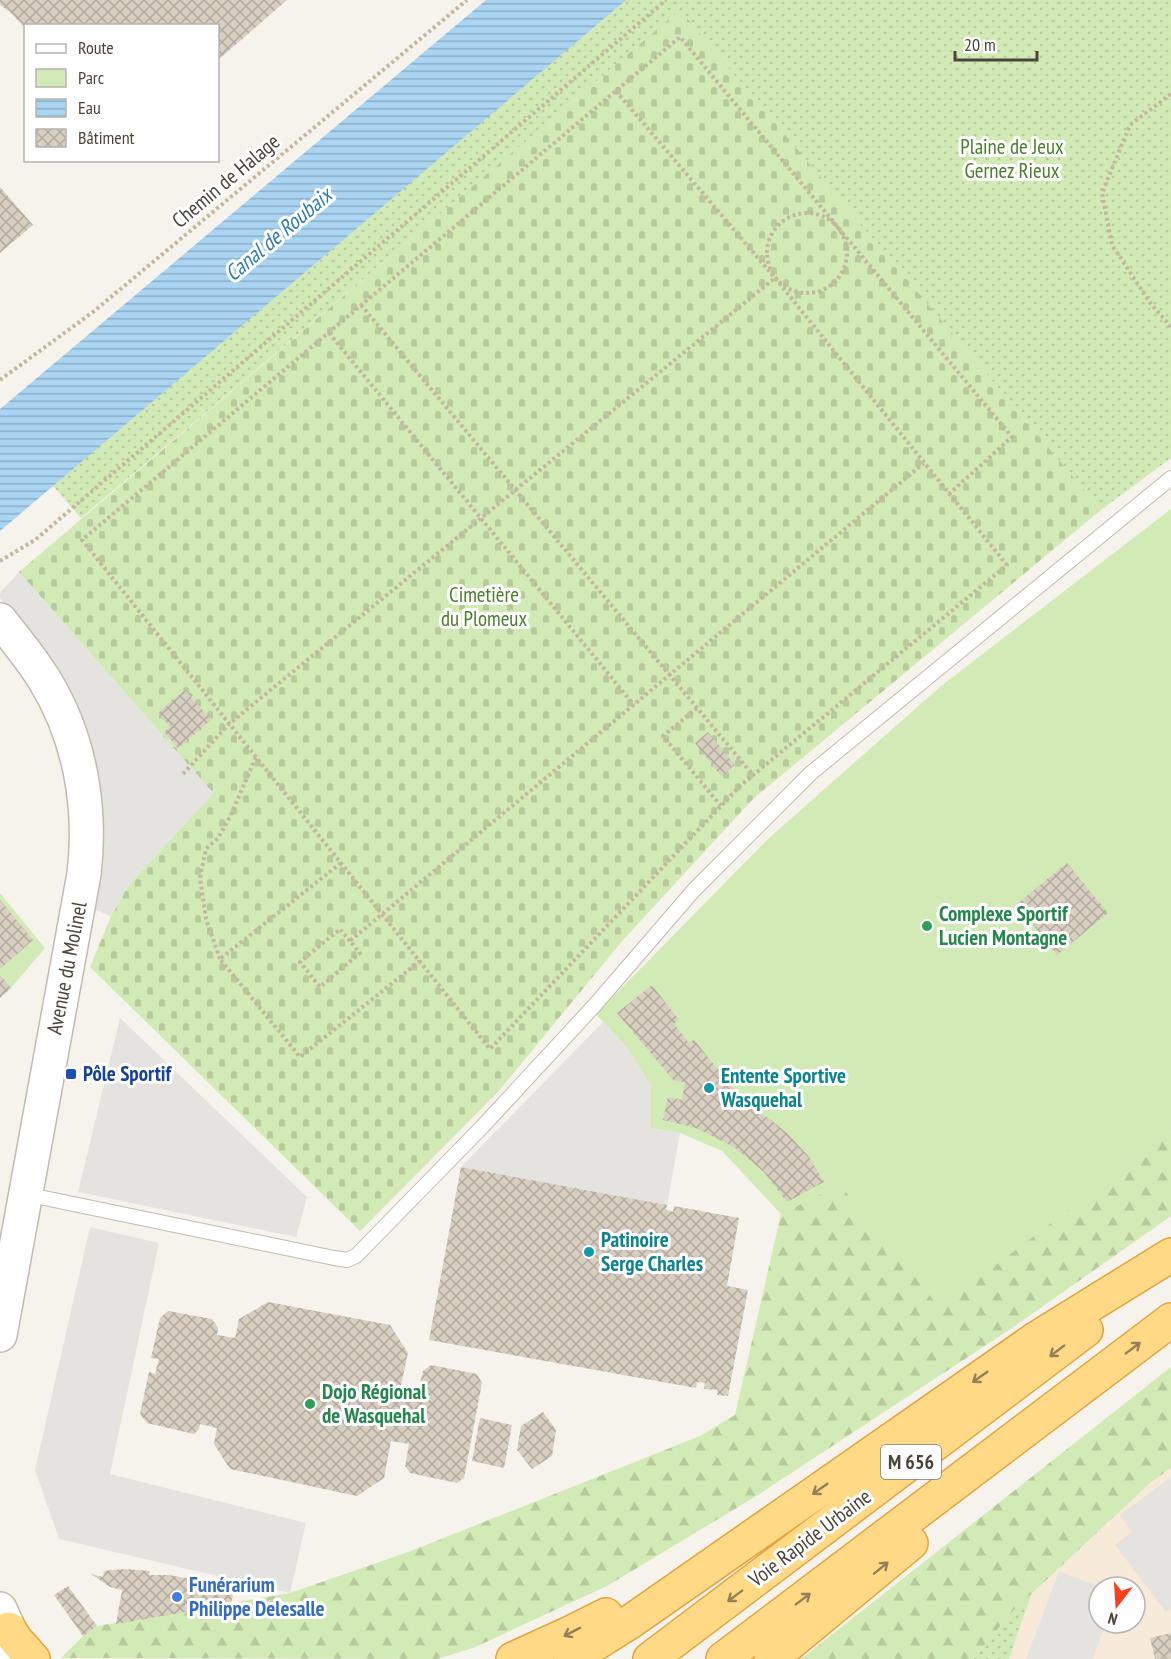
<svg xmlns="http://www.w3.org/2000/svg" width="1171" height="1659" viewBox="0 0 1171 1659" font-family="'PT Sans Narrow',sans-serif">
	<defs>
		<pattern id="green-dots" width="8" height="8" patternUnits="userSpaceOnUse" patternTransform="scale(1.5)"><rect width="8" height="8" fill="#d2eab5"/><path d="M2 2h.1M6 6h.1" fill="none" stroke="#b6ca9c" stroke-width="1.8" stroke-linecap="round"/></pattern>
		<pattern id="forest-firs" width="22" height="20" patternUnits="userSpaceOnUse" patternTransform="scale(1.5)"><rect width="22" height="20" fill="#d2eab5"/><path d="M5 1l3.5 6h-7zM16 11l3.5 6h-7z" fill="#b6ca9c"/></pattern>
		<pattern id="cemetery-stones" width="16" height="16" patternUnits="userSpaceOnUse" patternTransform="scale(1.5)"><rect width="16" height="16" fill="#d2eab5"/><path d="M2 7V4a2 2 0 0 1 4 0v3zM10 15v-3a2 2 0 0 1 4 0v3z" fill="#b6ca9c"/></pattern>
		<pattern id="water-rules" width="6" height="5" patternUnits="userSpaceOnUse" patternTransform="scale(1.5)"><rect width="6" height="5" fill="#a9d4f2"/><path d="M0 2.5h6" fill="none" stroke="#8caec5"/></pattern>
		<pattern id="building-cross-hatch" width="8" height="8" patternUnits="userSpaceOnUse" patternTransform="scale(1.5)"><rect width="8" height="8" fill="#d8cfc1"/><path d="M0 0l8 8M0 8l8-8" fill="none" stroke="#b1aa9e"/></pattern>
	</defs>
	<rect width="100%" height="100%" fill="#f6f3ec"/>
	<!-- commercial -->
	<path fill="#f7ead8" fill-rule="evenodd" d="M1171,1468v191h-198l38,-46 139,-130zM1099,1587h36v36h-36z"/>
	<!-- green -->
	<path fill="url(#green-dots)" d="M600,0h571v458l-70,52 -421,-499 -599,507 -43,-49z
		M1032,1592l-23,67h-36l38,-46z"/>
	<!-- forest -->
	<path fill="url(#forest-firs)" d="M1171,1131v85l-159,112 -254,167 -151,91 -134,62 -36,11 -376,-1 22,-22 14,-10 193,-33 121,-42 289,-115 35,-21 46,-201 59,-30 100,123z
		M1171,1367v101l-21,15 -139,130 -38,46h-172z"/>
	<!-- cemetery -->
	<path fill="url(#cemetery-stones)" d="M680,10l421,500 -348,289 -130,141 -125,152 -138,139 -270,-264 21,-51 17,-30 85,-93 -194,-221z"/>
	<!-- pitch -->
	<path fill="#d2eab5" d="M1171,509v622l-231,177 -100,-123 -59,29 -59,-63 -42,-18 -29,-5v-42l-23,-37 -32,-35 172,-175 173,-153z
		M0,893l45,55 -34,40 -11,10z"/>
	<!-- parking -->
	<path fill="#e5e3e0" d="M19,572l194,221 -85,93 -17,30 -20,-8 -32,-227 -59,-83v-5z
		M120,1018l187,179 -11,40 -218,-45z
		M603,1022l25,27 23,37v42l29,5 -13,72 -206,-38z
		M90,1227l69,16 -49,231 196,49 -16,70 -231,-54 -24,-69z
		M1171,1477v131l-5,4 -51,-67 17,-13 -12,-17z
		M1059,1571l41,16 -1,36h7l-13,36h-67z"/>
	<!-- water -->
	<path fill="url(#water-rules)" d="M486,0h140l-626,531v-122z"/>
	<!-- building -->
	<path fill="url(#building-cross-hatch)" d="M0,0h287l-69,60v-34h-192v3l-16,-17 -10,-7z
		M0,187l33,38 -33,28z
		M185,690l3,4 2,-2 3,3 -2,2 20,23 -33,28 -14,-16 6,-5 -12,-14z
		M708,732l27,33 -14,11 -26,-33z
		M1067,863l41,50 -51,42 -40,-51z
		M0,900l33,40 -33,29z
		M0,975l11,13 -11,10z
		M652,985l27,35 -5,4 15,19 5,-3 45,55 -1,4 33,21 17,14 21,23 15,25 -37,20 -23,-30 -30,-25 -38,-19 -33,-8 5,-23 14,3 3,-18 -11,-1 -57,-68z
		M461,1167l206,38 -1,5 7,2 1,-6 65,12 -12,68 21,4 -20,106 -11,-1 1,-5 -14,-1 1,-6 -8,-1 -1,6 -267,-48z
		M268,1302l122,23 18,28 -8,37 17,5 6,-24 8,-6 46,9 5,9 -18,95 -7,5 -47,-10 -5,-7 4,-22 -18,-3 -7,37 -27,18 -127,-27 -16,-25 3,-16 -17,-4 -1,5 -5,5 -47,-11 -7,-9 9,-42 6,2 4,-15 -8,-1 9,-40 8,-7 44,8 6,9 -1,7 18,3 4,-19z
		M543,1412l13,18 -4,26 -20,13 -15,-19 4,-24z
		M480,1418l32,7 -8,43 -32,-7z
		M124,1569l26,2 -1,4h20l66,12 -4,17 -115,20 6,-34 -12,-3 -19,-13 12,3 1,-6z
		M68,1586l29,40 -14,10 -29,-41z
		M1171,1633v26h-16l-5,-21z"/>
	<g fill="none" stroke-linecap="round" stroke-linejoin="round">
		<defs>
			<path id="service" d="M25,1194l309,64 13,2 9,-4 126,-129 112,-121 100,-116 117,-117 360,-295"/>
			<path id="tertiary" d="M0,620c15,19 31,38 44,59 36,58 48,128 40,195l-84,461
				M0,1609l9,20 -9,18"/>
			<path id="trunk" d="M9,1629l7,11 17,19
				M513,1659l55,-25 38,-19
				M571,1659l59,-37 407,-284 134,-83
				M650,1659l436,-329
				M723,1659l448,-339
				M771,1659l140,-116"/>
		</defs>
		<!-- service casing -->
		<use href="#service" stroke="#c2bbae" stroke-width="16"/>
		<!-- tertiary casing -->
		<use href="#tertiary" stroke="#c2bbae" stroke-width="36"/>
		<!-- trunk casing -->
		<use href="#trunk" stroke="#e0a43c" stroke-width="36"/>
		<!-- path -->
		<path stroke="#c4b79f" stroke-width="4" stroke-dasharray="3 3" stroke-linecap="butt" d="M616,91l159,187 232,287 -267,221 -250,263 -408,-509 598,-503 332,400 -63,57
			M1171,94l-41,31 -28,68 10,52 39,59 20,23
			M767 253a40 40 0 1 1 80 0a40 40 0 1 1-80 0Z
			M361,305l392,470
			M329,333l305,372
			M0,380l93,-68 374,-312
			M0,561l35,-21 631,-540
			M697,708l-34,28 58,70
			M183,774l46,-50 546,-446
			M341,863l-121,96 80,98 120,-96
			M350,941l-10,-12 -40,33 20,25 40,-34 -10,-12 574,-478
			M220,959l-14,-40 -6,-41 6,-29 12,-11 12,-21 26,-60"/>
		<!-- service -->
		<use href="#service" stroke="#fff" stroke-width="14"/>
		<!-- tertiary -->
		<use href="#tertiary" stroke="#fff" stroke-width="33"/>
		<!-- trunk -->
		<use href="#trunk" stroke="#ffd985" stroke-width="33"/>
	</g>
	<!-- one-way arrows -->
	<defs><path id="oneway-shaft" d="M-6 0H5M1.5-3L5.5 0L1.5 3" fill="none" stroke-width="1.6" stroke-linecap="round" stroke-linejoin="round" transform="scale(1.5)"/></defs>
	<g stroke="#938057">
		<use href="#oneway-shaft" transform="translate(1133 1348) rotate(-37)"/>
		<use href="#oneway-shaft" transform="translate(1057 1351) rotate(143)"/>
		<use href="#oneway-shaft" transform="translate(980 1377) rotate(145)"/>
		<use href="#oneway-shaft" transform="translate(820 1489) rotate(145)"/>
		<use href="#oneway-shaft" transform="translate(881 1568) rotate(-39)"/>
		<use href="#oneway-shaft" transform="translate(735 1596) rotate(143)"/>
		<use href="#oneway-shaft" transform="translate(803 1599) rotate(-37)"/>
		<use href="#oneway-shaft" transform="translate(572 1632) rotate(153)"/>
	</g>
	<!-- markers -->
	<g fill="#2e9e5b" stroke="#fff" stroke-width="2">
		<circle cx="927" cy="926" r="6"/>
		<circle cx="310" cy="1404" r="6"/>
	</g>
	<rect fill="#1a4fb4" stroke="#fff" stroke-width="2" x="65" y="1068" width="12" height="12" rx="3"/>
	<g fill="#0f9aa8" stroke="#fff" stroke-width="2">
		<circle cx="709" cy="1088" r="6"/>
		<circle cx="589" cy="1252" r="6"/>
	</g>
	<circle fill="#3f7fe0" stroke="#fff" stroke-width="2" cx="177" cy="1597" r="6"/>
	<g text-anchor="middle" stroke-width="6" stroke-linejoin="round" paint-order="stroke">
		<!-- shield labels -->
		<rect fill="#fff" stroke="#817c74" stroke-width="1.5" x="881" y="1445" width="60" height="34" rx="4.5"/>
		<g font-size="20" font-weight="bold" fill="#4b4439">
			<text x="911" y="1469">M 656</text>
		</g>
		<!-- park labels -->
		<g font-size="21" fill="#4a7f2a" stroke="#fff">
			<text x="1012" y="154">Plaine de Jeux<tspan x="1012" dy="24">Gernez Rieux</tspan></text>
			<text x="484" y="602">Cimetière<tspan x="484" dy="24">du Plomeux</tspan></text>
		</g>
		<!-- street labels -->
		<g font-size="21" fill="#4b4439" stroke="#fff">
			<text transform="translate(226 181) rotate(-40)" y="7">Chemin de Halage</text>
			<text transform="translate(67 968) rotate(-79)" y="7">Avenue du Molinel</text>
			<text transform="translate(810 1538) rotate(-37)" y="7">Voie Rapide Urbaine</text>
		</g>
		<!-- leisure labels -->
		<g font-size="21" font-weight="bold" fill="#27864d" stroke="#fff" text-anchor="start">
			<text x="939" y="921">Complexe Sportif<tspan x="939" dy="24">Lucien Montagne</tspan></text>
			<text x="322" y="1399">Dojo Régional<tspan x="322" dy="24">de Wasquehal</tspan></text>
		</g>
		<!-- transit labels -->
		<g font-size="21" font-weight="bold" fill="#164399" stroke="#fff" text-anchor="start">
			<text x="83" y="1081">Pôle Sportif</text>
		</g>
		<!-- culture labels -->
		<g font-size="21" font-weight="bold" fill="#0d838f" stroke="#fff" text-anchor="start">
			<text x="721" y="1083">Entente Sportive<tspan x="721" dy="24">Wasquehal</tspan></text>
			<text x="601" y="1247">Patinoire<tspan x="601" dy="24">Serge Charles</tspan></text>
		</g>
		<!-- shop labels -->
		<g font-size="21" font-weight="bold" fill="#366cbe" stroke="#fff" text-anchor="start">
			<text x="189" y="1592">Funérarium<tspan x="189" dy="24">Philippe Delesalle</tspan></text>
		</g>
		<!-- water labels -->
		<g font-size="22" font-style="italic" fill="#2e7ab2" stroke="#fff">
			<text transform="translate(278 234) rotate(-40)" y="8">Canal de Roubaix</text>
		</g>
	</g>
	<!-- legend -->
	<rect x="24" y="24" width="195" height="138" fill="#ffffff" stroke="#b7b4b0" stroke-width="1.5"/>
	<rect x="36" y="44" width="30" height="9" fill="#ffffff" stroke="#b7b4b0" stroke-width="1.5"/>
	<text x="78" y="54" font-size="18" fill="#4b4439">Route</text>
	<rect x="36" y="69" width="30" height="18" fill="#d2eab5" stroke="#b7b4b0" stroke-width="1.5"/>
	<text x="78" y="84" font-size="18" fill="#4b4439">Parc</text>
	<rect x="36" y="99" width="30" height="18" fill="url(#water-rules)" stroke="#b7b4b0" stroke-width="1.5"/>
	<text x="78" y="114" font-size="18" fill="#4b4439">Eau</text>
	<rect x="36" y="129" width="30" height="18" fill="url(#building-cross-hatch)" stroke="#b7b4b0" stroke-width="1.5"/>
	<text x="78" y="144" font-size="18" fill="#4b4439">Bâtiment</text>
	<!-- north arrow -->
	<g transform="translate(1117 1605) rotate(197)"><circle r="28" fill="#ffffff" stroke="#b7b4b0" stroke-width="1.5"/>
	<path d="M0-4.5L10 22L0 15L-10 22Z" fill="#fc3f1d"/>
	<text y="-9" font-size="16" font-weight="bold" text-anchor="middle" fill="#4b4439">N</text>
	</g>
	<!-- scale -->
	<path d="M955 51v9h82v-9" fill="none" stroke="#4b4439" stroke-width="3"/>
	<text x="964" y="51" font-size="18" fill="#4b4439" stroke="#ffffff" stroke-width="4.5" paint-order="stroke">20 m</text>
</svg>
